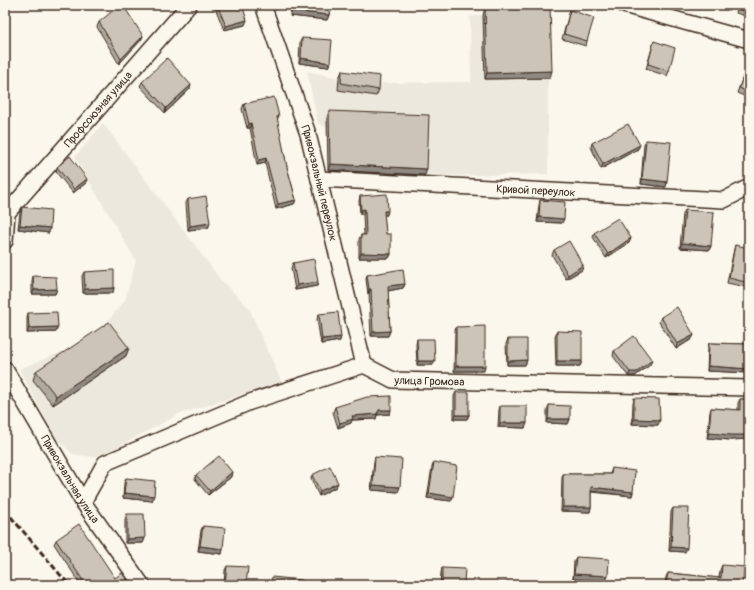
<svg xmlns="http://www.w3.org/2000/svg" width="754" height="590" viewBox="0 0 754 590" font-family="Pangolin,sans-serif">
	<rect width="100%" height="100%" fill="#fbf7ec"/>
	<filter id="ink" filterUnits="userSpaceOnUse"><feTurbulence type="fractalNoise" baseFrequency=".025" numOctaves="2"/><feDisplacementMap in="SourceGraphic" scale="8" xChannelSelector="R" yChannelSelector="G"/><feConvolveMatrix kernelMatrix="1 2 1 2 8 2 1 2 1" color-interpolation-filters="sRGB"/></filter>
	<g filter="url(#ink)">
		<!-- built -->
		<path fill="#ede8dd" d="M548,13v161l-123,2 -97,-3 -1,-46 -9,-3 -11,-53 32,7 39,5 93,-1 -1,-65 13,-2z
			M103,123l117,156 29,29 33,75 -103,31 -68,37 -18,6 -20,-3 -16,-14 -38,-71 50,-20 32,-20 24,-29 11,-39 -61,-104z"/>
		<g fill="none" stroke-linecap="round" stroke-linejoin="round">
			<defs>
				<g id="street">
					<path id="s1" d="M263,5l45,129 56,231"/>
					<path d="M624,5l125,35"/>
					<path id="s2" d="M319,179l405,21 25,-13"/>
					<path d="M5,207l2,6 -2,28"/>
					<path id="s3" d="M7,213l182,-208"/>
					<path id="s4" d="M5,369l78,133 59,83"/>
					<path id="s5" d="M83,502l22,-39 145,-61 114,-37 29,15 356,8"/>
				</g>
			</defs>
			<!-- street casing -->
			<use href="#street" stroke="#3b2a1e" stroke-width="18"/>
			<!-- street -->
			<use href="#street" stroke="#fbf7ec" stroke-width="15"/>
			<!-- rail -->
			<path stroke="#3b2a1e" stroke-width="3" stroke-dasharray="6 3" stroke-linecap="butt" d="M5,510l64,75"/>
		</g>
		<!-- wall -->
		<path fill="#afa99f" stroke="#3b2a1e" d="M214,5h28l3,20 -21,5z
			M291,5h39l-1,10 -2,5 -37,-4z
			M738,5h11v12l-13,-4z
			M485,8l65,70 -65,1 -2,-64z
			M570,10l17,31 -1,5 -24,-7z
			M99,22l44,14 -2,4 -22,24 -22,-37z
			M302,38l28,25 -2,4 -29,-4 1,-21z
			M654,41l15,30 -2,5 -21,-7z
			M747,66l2,1v31l-12,-5z
			M342,71l37,19 -3,6 -38,-6 1,-12z
			M142,82l48,7 -25,24 -25,-27z
			M244,104l35,12 -2,4 10,47 9,33 -2,4 -18,5 -11,-46 -8,2 -7,-37h-3l-5,-19z
			M329,111l96,64 -97,-5 -1,-52z
			M646,140l20,47 -25,-3 3,-40z
			M592,143l46,6 -37,20 -10,-22z
			M57,167l29,16 -13,10 -17,-21z
			M360,196l27,19h-3l2,19 5,20 -2,4h-30v-19l2,-4h3l-1,-21h-3l-1,-13z
			M188,199l22,24 -2,5 -20,2 -2,-27z
			M540,200l22,23 -25,-1 2,-17z
			M22,207l27,26 -31,-4 2,-17z
			M685,210l26,36 -2,4 -29,-2 3,-34z
			M594,233l37,5 -2,5 -23,15 -13,-21z
			M735,245l14,37 -2,5 -20,-4 7,-34z
			M554,250l29,15 -1,5 -16,9 -14,-24z
			M293,263l25,19 -1,4 -22,4 -4,-22z
			M84,272l29,21h-30l-1,-17z
			M367,275l38,9 -2,4 -15,3 2,40 -2,5h-17l-2,-43 -1,1 -2,-15z
			M33,276l24,13 -2,5h-23v-13z
			M28,313l28,19 -29,1v-15z
			M319,314l21,27 -19,3 -4,-25z
			M661,317l31,22 -16,10 -17,-27z
			M456,327l28,44h-30l1,-40z
			M557,331l25,30 -2,5h-24l-1,-30z
			M417,339l16,26h-16l-1,-21z
			M508,339l19,21 -2,5h-18l-1,-21z
			M748,342l1,31 -42,-2 1,-24 1,-4 38,1z
			M614,351l36,14 -15,11h-7l-15,-20z
			M126,356l-73,49 -20,-25 3,-9z
			M456,392l13,23 -2,4h-13v-23z
			M634,398l24,27 -26,-1 1,-21z
			M740,399h9v40l-19,1 -23,-2 3,-26 1,-4 27,2v-7z
			M549,405l21,14 -2,5 -21,-1v-13z
			M500,406l27,17 -2,5 -27,-1 1,-17z
			M335,407l55,7 -13,1 -1,4 -24,1 -1,3 -13,5 -5,-16z
			M375,457l23,35 -27,-2 3,-29z
			M434,462l17,39 -24,-3 5,-31z
			M612,468l21,24 -1,4 -41,-4v15l-1,5 -29,-1 1,-33 1,-4h47z
			M196,475l35,2 -23,18 -13,-16z
			M312,475l24,12 -17,9 -8,-17z
			M126,478l28,18 -2,5 -29,-3 1,-15z
			M673,508l12,44 -16,-1 2,-39z
			M127,514l18,24 -2,5h-18v-24z
			M749,522v24h-3z
			M203,526l20,23 -1,5 -24,-3 3,-21z
			M56,540l59,38 15,7h-49l-27,-41z
			M576,557l30,24 -33,-2 1,-18z
			M722,565l21,20h-78l1,-8 2,-4 51,5 1,-8z
			M227,566l19,19h-22l1,-15z
			M442,568l22,14 45,3h-69l1,-12z"/>
		<!-- shaded-wall -->
		<path fill="#8f8982" stroke="#3b2a1e" d="M292,11l37,4 -2,5 -37,-4z
			M247,20l-2,5 -21,5 2,-4z
			M143,36l-2,4 -22,24 2,-5z
			M301,58l29,5 -2,4 -29,-4z
			M552,71l-2,7 -65,1 2,-6z
			M191,85l-1,4 -25,24 1,-5z
			M251,123l-1,5h-3l2,-4z
			M640,145l-2,4 -37,20 2,-5z
			M266,158l-1,5 -8,2 2,-5z
			M330,164l97,5 -2,6 -97,-5z
			M87,179l-1,4 -13,10 1,-4z
			M642,179l25,3 -1,5 -25,-3z
			M296,200l-2,4 -18,5 2,-5z
			M365,209l-2,5h-3l1,-4z
			M384,211h4l-1,4h-5z
			M539,217l25,2 -2,4 -25,-1z
			M210,223l-2,5 -20,2 2,-4z
			M20,225l30,3 -1,5 -31,-4z
			M631,238l-2,5 -23,15 2,-4z
			M682,243l29,3 -2,4 -29,-2z
			M361,253l30,1 -2,4h-30z
			M583,265l-1,5 -16,9 2,-4z
			M318,282l-1,4 -22,4 2,-5z
			M405,284l-2,4 -16,3 1,-5z
			M114,288l-1,5h-30l2,-4z
			M57,289l-2,5h-23l2,-4z
			M369,289h2l-2,4 -1,1z
			M58,327l-2,5 -29,1 2,-5z
			M390,331l-2,5h-17l2,-4z
			M694,335l-2,4 -16,10 1,-5z
			M341,337l-1,4 -19,3 1,-5z
			M129,348l-3,8 -73,49 3,-9z
			M527,360l-2,5h-18l1,-4z
			M652,360l-2,5 -15,11h-7l2,-4z
			M418,361h17l-2,4h-16z
			M557,361h25l-2,5h-24z
			M456,366h29l-1,5h-30z
			M708,366l41,3v4l-42,-2z
			M379,410h12l-1,4 -13,1z
			M377,414l-1,5 -24,1 -1,3 -13,5 2,-5 12,-7z
			M456,415h13l-2,4h-13z
			M548,419h22l-2,5 -21,-1z
			M634,419l26,1 -2,5 -26,-1z
			M500,423h27l-2,5 -27,-1z
			M709,433l40,2v4l-19,1 -23,-2z
			M232,472l-1,5 -23,18 2,-4z
			M338,483l-2,4 -17,9 1,-5z
			M373,485l27,2 -2,5 -27,-2z
			M591,487l42,5 -1,4 -42,-5z
			M124,493l30,3 -2,5 -29,-3z
			M429,493l24,4 -2,4 -24,-3z
			M563,507h28l-1,5 -29,-1z
			M145,538l-2,5h-18l2,-4z
			M747,541h2v5h-3z
			M200,546l23,3 -1,5 -24,-3z
			M671,547l16,1 -2,4 -16,-1z
			M574,574l34,2 -2,5 -33,-2z"/>
		<!-- building -->
		<path fill="#ccc4b9" stroke="#3b2a1e" d="M120,5h3l20,31 -22,23 -22,-37z
			M217,5h25l5,15 -21,6z
			M292,5h38l-1,10 -37,-4z
			M739,5h10v7l-11,-3z
			M550,6l2,65 -65,2 -2,-65z
			M570,10l24,8 -7,23 -23,-7z
			M302,38l30,2 -2,23 -29,-5z
			M654,41l21,7 -6,23 -21,-7z
			M167,58l24,27 -25,23 -24,-26z
			M747,66l2,1v25l-10,-4z
			M342,71l38,5 -1,14 -38,-7z
			M274,97l5,19 -2,1 10,50 9,33 -18,4 -12,-46 -7,2 -8,-37 -2,1 -5,-20z
			M329,111l100,4 -2,54 -97,-5z
			M628,124l12,21 -37,19 -11,-21z
			M646,140l25,2 -4,40 -25,-3z
			M70,156l17,23 -13,10 -17,-22z
			M387,194l1,17h-4l2,23h5v20l-30,-1v-18h5l-1,-26 -4,1 -1,-14z
			M206,196l4,27 -20,3 -2,-27z
			M540,200l25,2 -1,17 -25,-2z
			M22,207l29,3 -1,18 -30,-3z
			M685,210l29,2 -3,34 -29,-3z
			M618,218l13,20 -23,16 -14,-21z
			M569,241l14,24 -15,10 -14,-25z
			M735,245l14,3v35l-20,-5z
			M314,259l4,23 -21,3 -4,-22z
			M403,269l2,15 -17,2 2,45 -17,1 -2,-43h-2l-2,-14z
			M114,270v18l-29,1 -1,-17z
			M33,276l23,1 1,12 -23,1z
			M677,307l17,28 -17,9 -16,-27z
			M57,312l1,15 -29,1 -1,-15z
			M338,312l3,25 -19,2 -3,-25z
			M109,322l20,26 -73,48 -20,-25z
			M485,326v40h-29v-39z
			M557,331l25,1v29h-25z
			M634,336l18,24 -15,12h-7l-16,-21z
			M417,339h17l1,22h-17z
			M508,339h19v21l-19,1z
			M748,342h1v27l-41,-3 1,-23 38,1z
			M456,392h13v23h-13z
			M391,396v14h-12l-2,4 -25,2 1,3 -13,4 -5,-16 32,-10z
			M634,398l25,1 1,21 -26,-1z
			M740,399h9v36h-18l-22,-2 2,-25 29,2z
			M549,405l21,1v13h-22z
			M500,406h27v17h-27z
			M219,456l13,16 -22,19 -14,-16z
			M375,457l27,2 -2,28 -27,-2z
			M434,462l23,4 -4,31 -24,-4z
			M330,466l8,17 -18,8 -8,-16z
			M612,468l23,3 -2,21 -42,-5v20h-28v-33h48z
			M126,478l29,3 -1,15 -30,-3z
			M673,508h16l-2,40 -16,-1z
			M127,514h17l1,24 -18,1z
			M79,524l36,54 7,-5 8,12h-44l-30,-45z
			M203,526l22,2 -2,21 -23,-3z
			M749,530v11h-2z
			M576,557l33,2 -1,17 -34,-2z
			M722,565l23,2 -2,18h-77l2,-12 53,5z
			M227,566l21,1 -2,18h-21z
			M442,568l23,1 -1,13h45v3h-67z
			M272,577l30,3v5h-31z"/>
	</g>
	<g text-anchor="middle" stroke-width="3.5" stroke-linejoin="round" paint-order="stroke">
		<!-- street labels -->
		<g font-size="11" fill="#3b2a1e" stroke="#fbf7ec">
			<text dy="4" stroke="none"><textPath href="#s3" startOffset="138">Профсоюзная улица</textPath></text>
			<text dy="4" stroke="none"><textPath href="#s1" startOffset="187">Привокзальный переулок</textPath></text>
			<text dy="4" stroke="none"><textPath href="#s2" startOffset="217">Кривой переулок</textPath></text>
			<text dy="4" stroke="none"><textPath href="#s5" startOffset="391">улица Громова</textPath></text>
			<text dy="4" stroke="none"><textPath href="#s4" startOffset="128">Привокзальная улица</textPath></text>
		</g>
	</g>
	<!-- margin -->
	<rect width="754" height="590" fill="none" stroke="#fbf7ec" stroke-width="20"/>
	<rect x="10" y="10" width="734" height="570" fill="none" stroke="#3b2a1e" stroke-width="1.5" filter="url(#ink)"/>
</svg>
